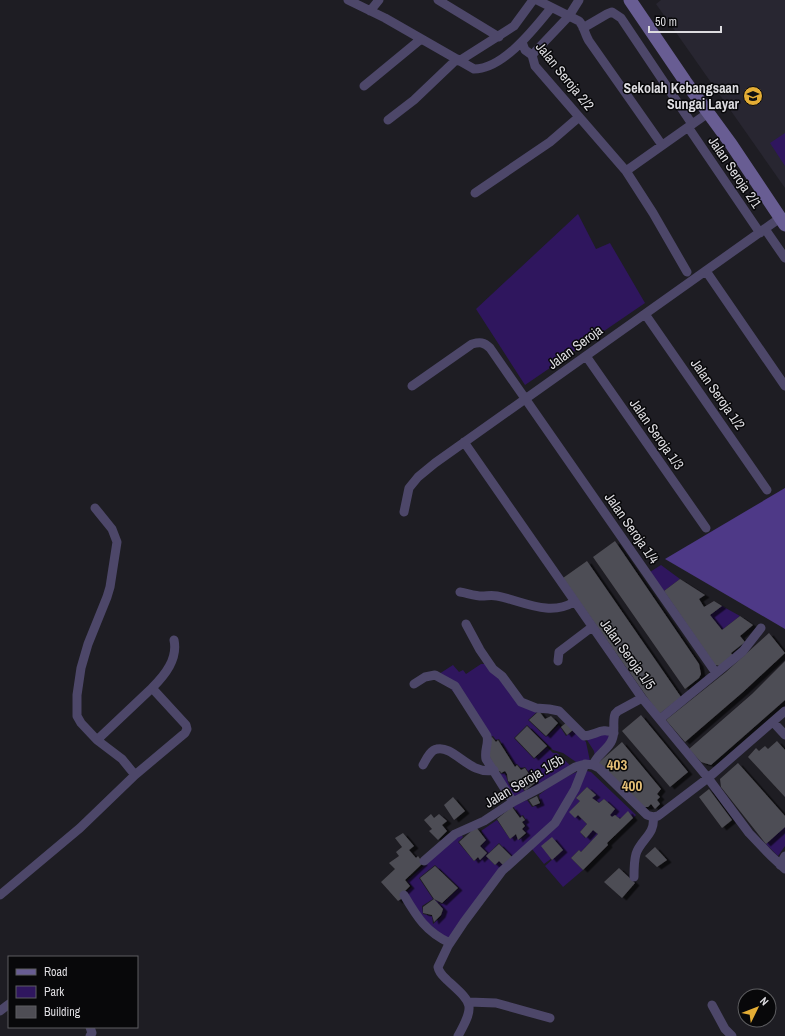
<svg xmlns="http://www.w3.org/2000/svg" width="785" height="1036" viewBox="0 0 785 1036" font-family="'Archivo Narrow',sans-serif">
	<defs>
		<filter id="shadow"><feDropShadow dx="4.5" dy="2.5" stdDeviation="0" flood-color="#0009"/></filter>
	</defs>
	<rect width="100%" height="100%" fill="#1e1d23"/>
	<!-- built -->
	<path fill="#282631" d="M661,0h124v188l-129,-184z"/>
	<!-- green -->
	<path fill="#2f165e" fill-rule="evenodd" d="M785,133v33l-15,-23z
		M578,214l18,35 14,-6 35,60 -120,82 -49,-76z
		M661,565l19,14 -16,12 -14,-19z
		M722,606l18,10 -18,14 -12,-15z
		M481,664h4l53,47 -10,9 18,17 13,-12 7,11 7,-5h3l10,11 4,19 -14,1 -13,-9 -10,-3 -26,-25 -13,13 20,21 13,-12 6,6h4l15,14 -56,31 -6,-4 -12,-20 7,-1 4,12 10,-1 6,8 12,-9 -12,-16 -4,1 -4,-4 -2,1 -16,-26 -3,1 -3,-4 -3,1 -51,-63 14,-9 6,7 4,-2 3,4z
		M608,732l1,6 -14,19 -1,-6 -7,-11z
		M581,770l-18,40 -52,51 -61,81 -12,-7 -34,-41 8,-7 -5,-6 53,-48 3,4 -5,5 16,19 4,-3 2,2 7,-7 -6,-7 5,-6 -5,-9 16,-11 13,19 5,-4 4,5 8,-6 -4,-5 3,-3 -3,-4 3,-2 -3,-5 -3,2 -7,-11 14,-6 5,7 9,-3 -2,-9 18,-14zM499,843l13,14 -9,8 -4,-4 -4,4 -9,-9zM435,865l24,23 -17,16 -7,-4 8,9 -2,8 -8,7 -1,-8 -9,-2 -1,-8 11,-7 -14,-21z
		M587,771l4,1 45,43 -3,3 -5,-6 -8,7 -5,-4 -3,2 -2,-2 5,-6 -11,-10 -5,4 -7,-5 3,-4 -8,-7 -11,11 4,3 -10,11 8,3 9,9 -7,8 5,6 8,-8 5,4 -17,18 -2,-2 -8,8 12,12 -20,17 -18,-21 18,-16 -19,14 -12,-15z
		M785,827v19l-7,10 -12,-12z"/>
	<!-- forest -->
	<path fill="#4e3987" d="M785,488v141l-120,-70z"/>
	<!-- building -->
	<path fill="#4e4d54" filter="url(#shadow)" d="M615,541l84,123 2,10 -2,4 -14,11 -92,-132z
		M587,561l94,136 -22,17 -96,-136z
		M680,579l25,16 -6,4 5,8 10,-6 8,5 -12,9 12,15 18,-14 13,9 -13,11 5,6 -14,11 2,3 -11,10 -7,-1 -51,-74z
		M769,633l16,20 -42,39 -58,50 -19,-22 60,-48z
		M785,661v39l-74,65 -10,-3 -12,-13 63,-55z
		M539,711l6,8 6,-3 7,7 -12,13 -17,-16z
		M641,715l47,57 -18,15 -48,-56z
		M568,721l6,8 -7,6 -6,-8z
		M527,726l20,20 -13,12 -19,-20z
		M492,737l4,5 2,-2 17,27 2,-2 4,5 4,-2 10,15 -10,8 -5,-8 -6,1 -6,-3 -1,-7 -2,-3 -4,2 -1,-2 -2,1 -11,-20 2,-13z
		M777,741l8,9v47l-37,-40 8,-9 3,3 6,-5 3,3z
		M622,742l39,47 -4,5 3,3 -3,3 3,4 -5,5 -4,-5 -3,3h-7l-44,-43z
		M738,763l47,53v11l-19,17 -45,-57 -1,-8z
		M587,787l9,8 -4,3 7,5 5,-4 11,10 -5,6 2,2 3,-2 5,4 8,-8 5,7 -26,25 1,2 -25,25 -12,-12 8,-8 2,2 17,-18 -5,-4 -7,8 -6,-6 7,-8 -9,-9 -3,3 -6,-6 11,-11 -4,-3z
		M709,789l23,31 -10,8 -23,-31z
		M537,796l3,7 -7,3 -4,-6z
		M453,797l12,14 -11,9 -10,-15z
		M512,807l8,11 2,-2 3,4 -3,2 3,4 -3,3 4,4 -8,7 -2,-6 -6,5 -13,-20z
		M431,814l3,4 5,-4 8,7 -5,4 5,6 -9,9 -9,-9 3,-2 -8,-9z
		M476,827l10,13 -6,6 7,7 -7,7 -2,-3 -4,4 -15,-19z
		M403,833l11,13 -5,4 7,8 2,-2 5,7 -18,17 5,6 -8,8 2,3 -6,4 -17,-19 14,-13 -6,-6 10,-7 -3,-4 6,-5 -7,-9z
		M552,837l11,13 -11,10 -11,-14z
		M499,844l13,13 -9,8 -4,-4 -4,4 -9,-9z
		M655,847l12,13 -10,7 -12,-11z
		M435,866l23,22 -16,15 -8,-4 -14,-21z
		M619,868l16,15 -13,15 -18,-16z
		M434,899l9,10 -2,6 -7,7 -2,-7 -9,-2v-6z"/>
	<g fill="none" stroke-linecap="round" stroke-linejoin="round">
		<!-- minor -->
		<path stroke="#4d4769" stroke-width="9" d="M348,0l37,18 89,51c29,0 60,-40 77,-61
			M438,0l61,37
			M537,0l42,21c5,5 6,14 10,20l73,104
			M370,11l9,-11
			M583,28l24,-14 5,-2 9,6 71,106
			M522,42l3,8 7,5 3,11 91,105 27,42 34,59
			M532,55l37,-39 10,-16
			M459,61l55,-35 19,-26
			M364,86l57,-47
			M388,120l26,-20 43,-41
			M688,127l72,106
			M626,171l82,-58
			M475,193l75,-51 29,-25
			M765,229l20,29
			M706,271l79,115
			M645,314l122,176
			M586,356l120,172
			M412,386l60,-42c8,-2 12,-2 18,4l226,325
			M464,442l178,256 66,80 41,55 21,22 15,14
			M95,508l17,21 5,13 -7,45 -3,10 -19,47 -7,24 -4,27v21l4,7 16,17 25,19 13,16
			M404,512l5,-24 9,-11 17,-14 345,-245
			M460,592c7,1 15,4 22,4 5,0 9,-1 15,0 26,5 52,21 77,6
			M466,624l14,26 13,19 9,7 19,26 15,6 13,1 10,2 25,25c12,-1 18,-9 30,-3
			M558,661l1,-9 33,-25
			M414,684l11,-7 10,-2 20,11 32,50c2,8 -3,14 -1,23l27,43
			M660,719l76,-62 7,-6 18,-23
			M773,722l12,13
			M97,740l55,-52
			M423,765c3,-5 7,-15 14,-16 17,-4 33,27 57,21
			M593,765c4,-11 15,-15 19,-25 4,-9 0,-18 3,-26l3,-3 24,-13
			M424,861l31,-27 29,-13 29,-19 27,-14 35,-21 10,-3 8,1 6,3 48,47 6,2 5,-1 50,-38 77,-67
			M780,865l5,-9
			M634,877c0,-7 0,-16 2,-23 4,-14 20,-20 17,-37
			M0,895l80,-67 55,-53 50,-42 2,-4 -1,-4 -34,-37c13,-13 26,-29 22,-48
			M404,895c13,22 22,37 46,48
			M469,1002l27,1 54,15
			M712,1005l13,24 7,7
			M0,1011l9,-7
			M90,1027l2,6 -2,3
			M458,1036c18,-32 14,-33 -11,-56 -4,-4 -8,-7 -9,-13l10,-21 16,-24 38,-51 53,-48 20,-34 10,-25"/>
		<!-- secondary -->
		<path stroke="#685d93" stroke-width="13" d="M630,0l55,81 46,63 54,81"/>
	</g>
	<!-- icons -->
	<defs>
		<symbol id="school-disc" viewBox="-11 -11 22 22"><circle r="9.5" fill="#e4ad35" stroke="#08080a"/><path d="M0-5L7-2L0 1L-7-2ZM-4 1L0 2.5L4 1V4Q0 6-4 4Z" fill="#111"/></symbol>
	</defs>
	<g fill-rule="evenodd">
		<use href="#school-disc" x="742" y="85" width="22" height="22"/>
	</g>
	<g text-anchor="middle" stroke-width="3" stroke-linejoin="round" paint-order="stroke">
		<!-- street labels -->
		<g font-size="14" fill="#dddce0" stroke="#08080a">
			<text transform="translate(565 76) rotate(51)" y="5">Jalan Seroja 2/2</text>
			<text transform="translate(735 172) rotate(56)" y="5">Jalan Seroja 2/1</text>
			<text transform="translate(575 347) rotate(-36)" y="5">Jalan Seroja</text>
			<text transform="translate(718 394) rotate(55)" y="5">Jalan Seroja 1/2</text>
			<text transform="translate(657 434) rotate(55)" y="5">Jalan Seroja 1/3</text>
			<text transform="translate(632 528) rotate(55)" y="5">Jalan Seroja 1/4</text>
			<text transform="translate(628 654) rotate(54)" y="5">Jalan Seroja 1/5</text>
			<text transform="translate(524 781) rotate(-31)" y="5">Jalan Seroja 1/5b</text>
		</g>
		<!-- poi labels -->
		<g font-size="14" font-weight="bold" fill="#dddce0" stroke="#08080a" text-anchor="end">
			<text x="739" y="93">Sekolah Kebangsaan<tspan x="739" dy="16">Sungai Layar</tspan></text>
		</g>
		<!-- neighbourhood labels -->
		<g font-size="15" font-weight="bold" fill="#e3be76" stroke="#08080a">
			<text x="617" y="770">403</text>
			<text x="632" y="791">400</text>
		</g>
	</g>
	<!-- legend -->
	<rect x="8" y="956" width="130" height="72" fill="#08080a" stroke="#5d5d60"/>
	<rect x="16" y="969" width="20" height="6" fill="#685d93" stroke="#5d5d60"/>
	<text x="44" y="976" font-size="12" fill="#dddce0">Road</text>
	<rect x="16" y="986" width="20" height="12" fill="#2f165e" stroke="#5d5d60"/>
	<text x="44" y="996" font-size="12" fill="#dddce0">Park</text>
	<rect x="16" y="1006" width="20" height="12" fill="#4e4d54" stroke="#5d5d60"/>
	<text x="44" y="1016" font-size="12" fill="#dddce0">Building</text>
	<!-- north arrow -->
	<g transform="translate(757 1008) rotate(47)"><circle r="19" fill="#08080a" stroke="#5d5d60"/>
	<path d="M0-3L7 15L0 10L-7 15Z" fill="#e4ad35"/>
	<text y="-6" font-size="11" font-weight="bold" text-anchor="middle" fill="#dddce0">N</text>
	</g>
	<!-- scale -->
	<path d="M649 26v6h72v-6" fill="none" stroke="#dddce0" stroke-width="2"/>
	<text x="655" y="26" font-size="12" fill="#dddce0" stroke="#08080a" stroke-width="3" paint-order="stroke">50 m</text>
</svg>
